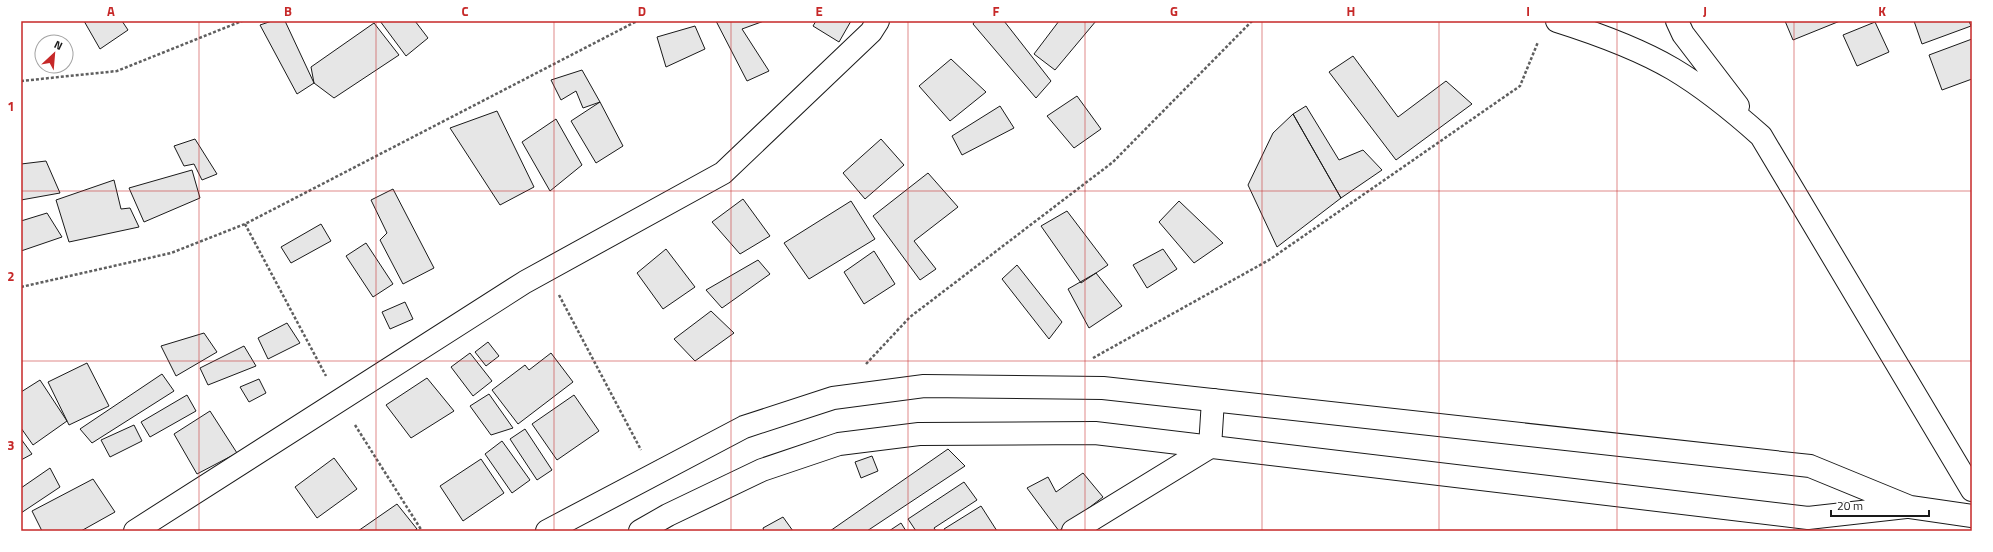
<svg xmlns="http://www.w3.org/2000/svg" width="1993" height="552" viewBox="0 0 1993 552" font-family="'Titillium Web',sans-serif">
	<rect width="100%" height="100%" fill="#fff"/>
	<!-- building -->
	<path fill="#e6e6e6" stroke="#1a1a1a" d="M84,21h38l6,9 -28,19z
		M272,21h13l29,62 -17,11 -37,-69z
		M380,21h35l13,17 -22,18z
		M716,21h48l-22,8 27,42 -22,10z
		M816,21h35l-12,21 -26,-16z
		M975,21h29l47,60 -15,17 -63,-74z
		M1059,21h37l-41,49 -21,-16z
		M1785,21h55l-47,19z
		M1914,21h55l2,5 -49,18z
		M1875,22l14,30 -32,14 -14,-31z
		M374,23l25,32 -65,43 -20,-15 -3,-16z
		M695,26l10,23 -39,18 -9,-30z
		M1972,39v40l-30,11 -13,-35z
		M1353,56l45,61 48,-36 26,23 -76,56 -67,-88z
		M951,59l35,33 -36,29 -31,-35z
		M582,70l18,32 -17,6 -7,-17 -15,9 -10,-20z
		M1077,96l24,33 -27,19 -27,-32z
		M600,102l23,44 -27,17 -25,-42z
		M1000,106l14,22 -52,27 -10,-19z
		M1306,106l33,54 24,-10 19,20 -41,28 -48,-84z
		M497,111l37,76 -34,18 -50,-77z
		M1293,114l48,84 -64,49 -29,-62 25,-52z
		M556,119l26,46 -32,26 -28,-49z
		M195,139l22,35 -15,6 -8,-16 -10,2 -10,-20z
		M881,139l23,26 -39,34 -22,-26z
		M46,161l14,32 -39,7v-36z
		M192,170l8,28 -56,24 -15,-34z
		M928,173l30,34 -44,34 22,28 -16,11 -47,-64z
		M114,180l7,29 9,-1 9,19 -70,15 -13,-42z
		M393,189l41,79 -31,16 -23,-44 7,-7 -16,-33z
		M743,199l27,37 -30,18 -28,-32z
		M851,201l24,38 -66,40 -25,-36z
		M1179,201l44,42 -29,20 -35,-41z
		M1067,211l41,54 -27,18 -40,-57z
		M47,213l15,24 -41,14v-30z
		M321,224l10,17 -40,22 -10,-16z
		M366,243l27,41 -20,13 -27,-41z
		M666,249l29,38 -32,22 -26,-36z
		M1163,249l14,20 -30,19 -14,-23z
		M874,251l21,33 -31,20 -20,-32z
		M758,260l12,14 -48,34 -16,-18z
		M1017,265l45,57 -13,17 -47,-60z
		M1096,273l26,33 -33,22 -21,-39z
		M405,302l8,17 -23,10 -8,-17z
		M711,311l23,22 -39,28 -21,-22z
		M287,323l13,20 -32,16 -10,-21z
		M204,333l13,19 -41,24 -15,-30z
		M488,342l11,14 -13,10 -11,-14z
		M244,346l12,20 -48,19 -8,-17z
		M470,353l22,28 -19,15 -22,-29z
		M551,353l22,29 -55,42 -26,-34 33,-25 4,5z
		M87,363l22,43 -40,19 -21,-43z
		M162,374l12,17 -82,52 -12,-14z
		M427,378l27,33 -43,27 -25,-33z
		M259,379l7,14 -17,9 -9,-15z
		M40,380l27,41 -34,24 -12,-17v-36z
		M489,394l24,34 -22,7 -21,-29z
		M187,395l9,16 -46,26 -9,-15z
		M574,395l25,36 -42,29 -25,-36z
		M210,411l27,42 -40,21 -23,-40z
		M134,425l8,16 -32,16 -9,-17z
		M525,429l27,41 -15,10 -27,-41z
		M21,439l11,15 -11,6z
		M502,441l28,39 -18,13 -27,-39z
		M948,449l17,17 -98,65h-37z
		M872,456l6,15 -17,7 -6,-16z
		M334,458l23,31 -40,29 -22,-31z
		M481,459l23,34 -41,28 -23,-35z
		M50,468l10,19 -39,26v-25z
		M1083,473l20,24 -44,34 -32,-43 21,-11 8,15z
		M93,479l22,33 -34,19h-39l-10,-20z
		M964,482l13,18 -43,28 2,3h-20l-8,-12z
		M397,504l20,25 -3,2h-56z
		M981,506l16,25h-52l-1,-2z
		M783,517l10,14h-29l-1,-3z
		M901,523l5,8h-17z"/>
	<g fill="none" stroke-linecap="round" stroke-linejoin="round">
		<defs>
			<path id="minor" d="M1557,21c38,12 82,28 116,48 32,19 60,42 88,67l211,354
				M1677,21l6,13 55,72
				M135,531l390,-249 198,-109 148,-141 7,-11
				M1073,531l137,-84 3,-47"/>
			<path id="major" d="M547,531l197,-104 89,-29 91,-12 179,2 707,78 100,41 62,9
				M640,531l28,-16 94,-45 77,-26 80,-10 176,-1 713,85 98,-11"/>
		</defs>
		<!-- minor casing -->
		<use href="#minor" stroke="#1a1a1a" stroke-width="24"/>
		<!-- major casing -->
		<use href="#major" stroke="#1a1a1a" stroke-width="24"/>
		<!-- path -->
		<path stroke="#5f5f5f" stroke-width="2.5" stroke-dasharray="3 2" stroke-linecap="butt" d="M21,81l96,-10 125,-50
			M245,224l81,152
			M21,287l150,-34 74,-29 392,-203
			M559,295l82,155
			M1093,358l176,-98 251,-174 18,-44
			M866,364l44,-47 203,-155 139,-141
			M355,425l67,106"/>
		<!-- minor -->
		<use href="#minor" stroke="#fff" stroke-width="22"/>
		<!-- major -->
		<use href="#major" stroke="#fff" stroke-width="22"/>
	</g>
	<!-- grid -->
	<path fill="none" stroke="#c62828" stroke-width="1" stroke-opacity="0.55" d="M199,21v510M376,21v510M554,21v510M731,21v510M908,21v510M1085,21v510M1262,21v510M1439,21v510M1617,21v510M1794,21v510M21,191h1951M21,361h1951"/>
	<!-- border -->
	<rect width="1993" height="552" fill="none" stroke="#ffffff" stroke-width="44"/>
	<!-- north arrow -->
	<g transform="translate(54 54) rotate(26)"><circle r="19" fill="#ffffff" stroke="#a3a3a3"/>
	<path d="M0-3L7 15L0 10L-7 15Z" fill="#c62828"/>
	<text y="-6" font-size="11" font-weight="bold" text-anchor="middle" fill="#1a1a1a">N</text>
	</g>
	<!-- scale -->
	<path d="M1831 510v6h98v-6" fill="none" stroke="#1a1a1a" stroke-width="2"/>
	<text x="1837" y="510" font-size="12" fill="#1a1a1a" stroke="#ffffff" stroke-width="3" paint-order="stroke">20 m</text>
	<rect x="22" y="22" width="1949" height="508" fill="none" stroke="#c62828" stroke-width="1.5"/>
	<g font-size="13" text-anchor="middle" font-weight="bold" fill="#c62828">
		<text x="111" y="16">A</text>
		<text x="288" y="16">B</text>
		<text x="465" y="16">C</text>
		<text x="642" y="16">D</text>
		<text x="819" y="16">E</text>
		<text x="996" y="16">F</text>
		<text x="1174" y="16">G</text>
		<text x="1351" y="16">H</text>
		<text x="1528" y="16">I</text>
		<text x="1705" y="16">J</text>
		<text x="1882" y="16">K</text>
		<text x="11" y="111">1</text>
		<text x="11" y="281">2</text>
		<text x="11" y="450">3</text>
	</g>
</svg>
